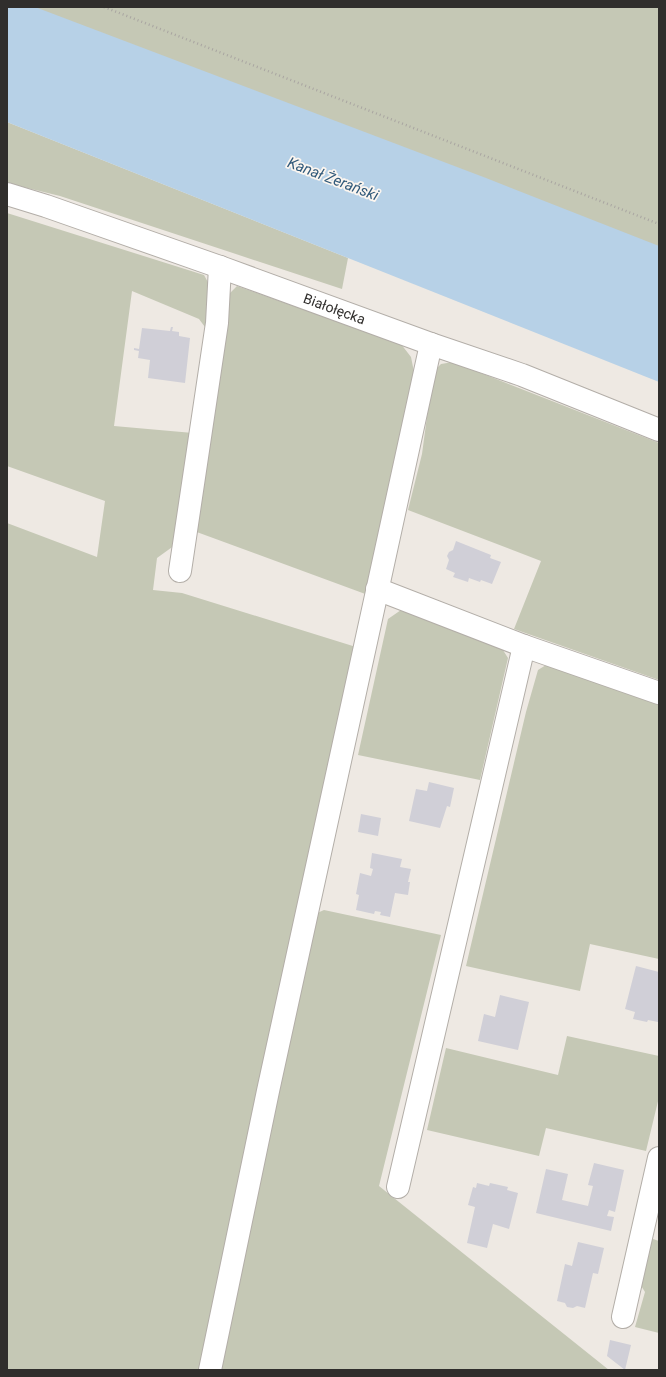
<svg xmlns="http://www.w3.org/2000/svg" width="666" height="1377" viewBox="0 0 666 1377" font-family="Roboto,sans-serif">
	<rect width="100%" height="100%" fill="#eee9e3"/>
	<!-- green -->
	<path fill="#c5c8b5" d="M31,7h628v241z
		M7,122l341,136 -6,31 -282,-93 -53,-13z
		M7,213l197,62 6,11 -2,45 -9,-12 -67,-28 -18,135 79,7 -18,112 -18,13 -4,32 29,3 174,54 -151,723h-198v-847l90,34 8,-56 -98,-35z
		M237,286l164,58 10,13 3,15 -46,223 -174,-64 36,-238z
		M453,362l206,81v237l-145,-51 27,-68 -133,-51 14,-56 11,-82 8,-8z
		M401,610l100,37 7,11 -28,122 -122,-25 30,-136z
		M546,665l113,40v254l-69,-15 -10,47 -114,-25 60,-254 12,-42z
		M324,910l117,25 -62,251 230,184h-390l96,-456z
		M567,1036l92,20v41l-13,54 -100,-23 -7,28 -112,-26 19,-82 112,27z
		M650,1238l9,3v92l-24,-6 10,-35 -5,-8z"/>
	<!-- water -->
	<path fill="#b7d1e7" d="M7,7h28l451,171 173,68v136l-652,-260z"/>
	<!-- building -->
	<path fill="#d0cfd7" d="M171,327h2l-1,4 7,1v4l11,2 -5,45 -37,-5 2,-18 -12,-2 1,-7 -5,-1v-2l5,1 3,-21 28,3z
		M456,541l35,14 -1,3 11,4 -9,22 -11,-4 -1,2 -11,-4 -1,4 -15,-5 2,-4 -9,-4 3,-9 -2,-4 2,-4 4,-2z
		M429,782l25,6 -4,19 -3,-1 -7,22 -31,-7 7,-32 11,2z
		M361,814l20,4 -3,18 -20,-4z
		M372,853l30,6 -2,8 11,2 -3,13h2l-2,13 -13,-2 -5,24 -10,-2 1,-3 -6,-1 -1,3 -18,-4 3,-15 -3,-1 4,-21 11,3 2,-7 -3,-1z
		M636,966l23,6v44l-1,6 -10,-2 -1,2 -14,-3 2,-7 -10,-3z
		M500,995l29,7 -11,48 -40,-9 6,-27 11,3z
		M594,1163l30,7 -9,42 -6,-2 -2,6 7,1 -3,14 -75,-18 10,-44 22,5 -6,26 26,6 5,-20 -5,-1z
		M477,1183l12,3 1,-3 18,4 -1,3 11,3 -9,36 -16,-5 -6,24 -20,-5 8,-36 -7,-2 5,-18 3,1z
		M578,1242l26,6 -6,26 -5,-1 -8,35 -8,-2 -4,2 -6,-1 -2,-4 -8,-2 8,-37 7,2z
		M610,1340l21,5 -6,25 -18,-14z"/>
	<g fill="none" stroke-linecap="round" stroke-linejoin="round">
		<defs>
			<g id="minor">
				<path id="s1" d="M7,194l39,12 174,61 211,77 91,31 137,55"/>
				<path d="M180,571l37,-248 3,-56"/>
				<path d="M377,589l147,57 135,47"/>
				<path d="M398,1187l126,-541"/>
				<path d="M623,1317l36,-159"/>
				<path d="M210,1370l58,-279 163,-747"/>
			</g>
		</defs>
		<!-- minor casing -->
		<use href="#minor" stroke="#b3aea8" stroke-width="24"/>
		<!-- path -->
		<path stroke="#a9a5a1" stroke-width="2.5" stroke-dasharray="1 3" stroke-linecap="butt" d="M104,7l555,217"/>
		<!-- minor -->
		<use href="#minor" stroke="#fff" stroke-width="22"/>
	</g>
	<g text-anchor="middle" stroke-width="3.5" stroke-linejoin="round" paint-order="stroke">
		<!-- street labels -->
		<g font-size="14" fill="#302e2c" stroke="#fcf6f0">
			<text dy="5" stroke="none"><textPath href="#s1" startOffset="347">Białołęcka</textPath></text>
		</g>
		<!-- water labels -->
		<g font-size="15" font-style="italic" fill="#30597a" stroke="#fcf6f0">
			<text transform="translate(333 179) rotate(21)" y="5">Kanał Żerański</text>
		</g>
	</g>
	<!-- border -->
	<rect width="666" height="1377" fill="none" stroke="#302e2c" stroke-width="16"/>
</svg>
